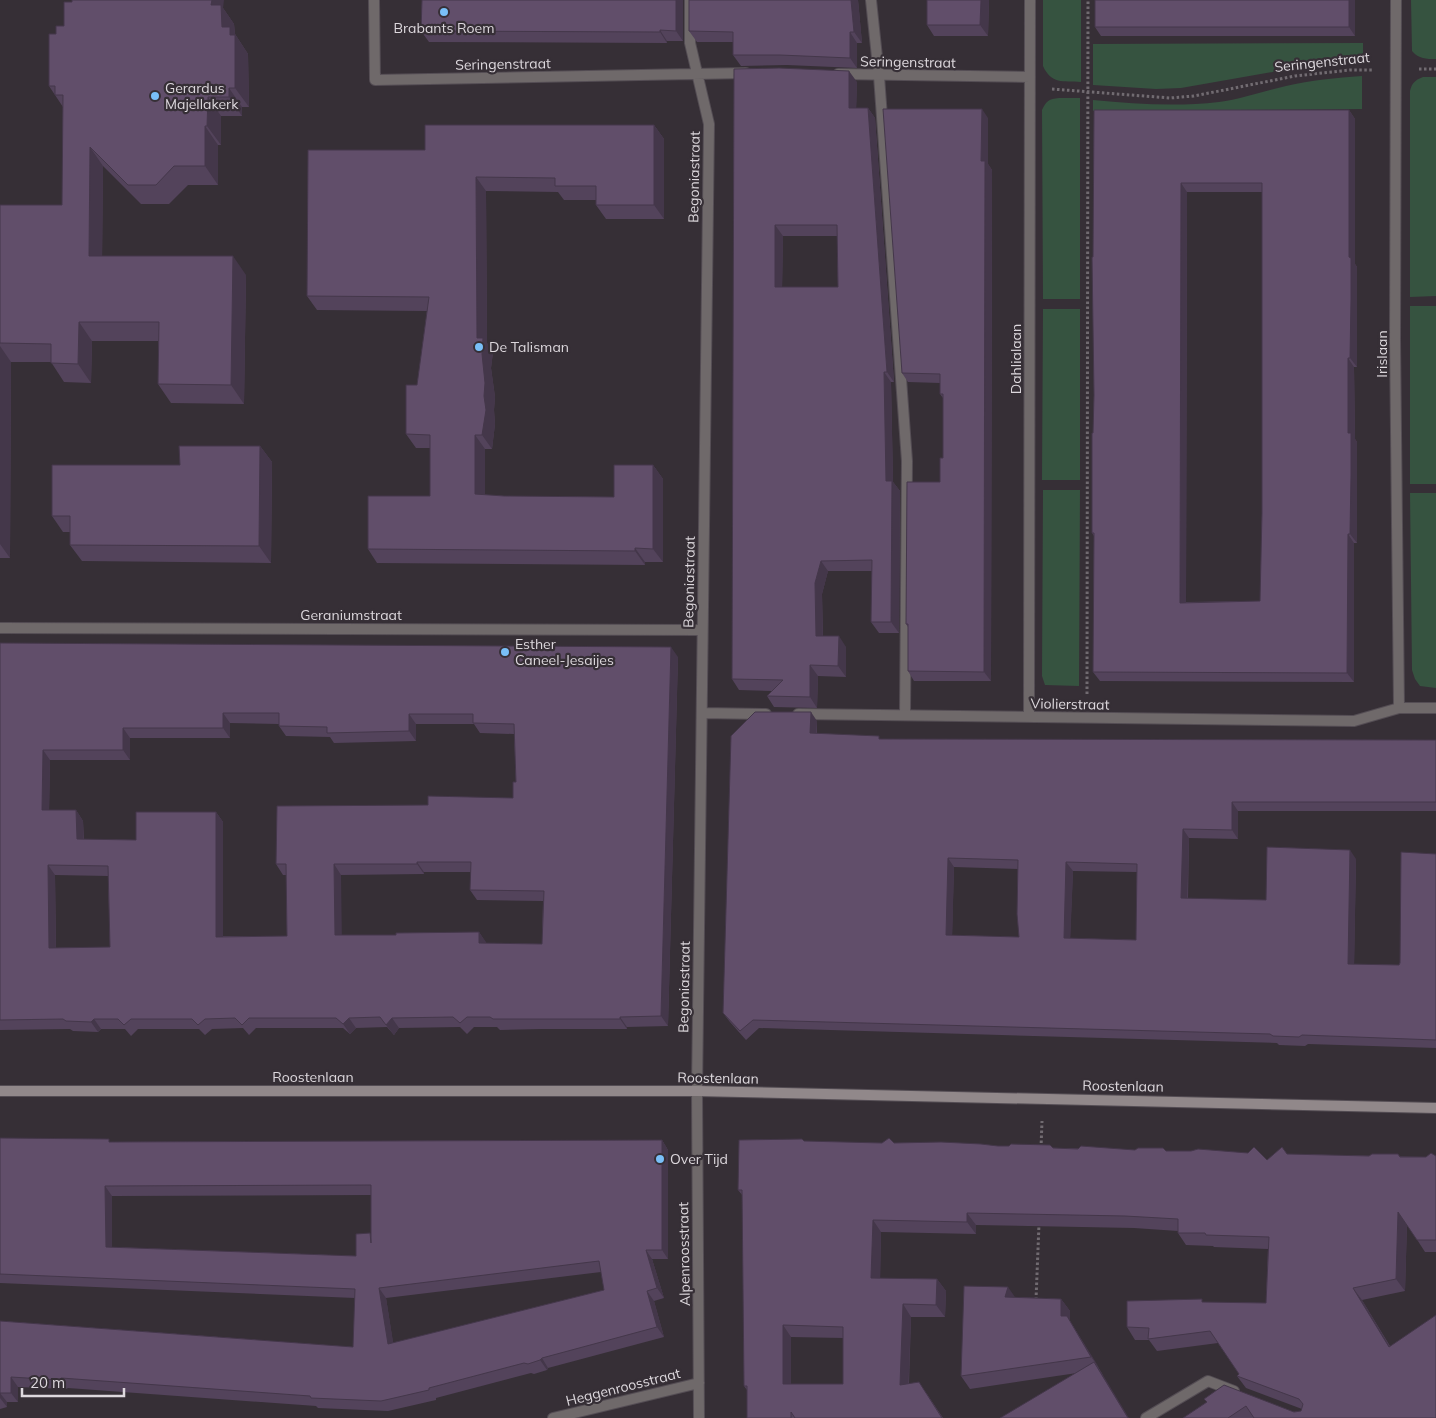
<svg xmlns="http://www.w3.org/2000/svg" width="1436" height="1418" viewBox="0 0 1436 1418" font-family="Mulish,sans-serif">
	<rect width="100%" height="100%" fill="#362f36"/>
	<!-- green -->
	<path fill="#365340" d="M1043,0h38v82c-18,-1 -30,2 -38,-16z
		M1411,0h25v59c-10,0 -17,0 -24,-8z
		M1363,43v19l-68,6 -114,20 -25,1 -63,-4v-41z
		M1362,76v33l-269,2v-11c42,4 84,7 126,2 23,-3 45,-11 67,-16 25,-6 50,-8 76,-10z
		M1423,77h13v219l-26,1v-206c2,-8 5,-11 13,-14z
		M1059,98h21v201h-37l-1,-189c4,-9 7,-11 17,-12z
		M1410,306h26v178h-26z
		M1043,309h37v171h-38z
		M1043,490h37l-1,196 -34,-1 -3,-9z
		M1410,493h26v195l-16,-2 -5,-7 -3,-9z"/>
	<g fill="none" stroke-linecap="round" stroke-linejoin="round">
		<defs>
			<path id="lane" d="M871,0l8,76 28,385 -2,254
				M1146,1418l62,-37 26,10"/>
			<path id="street" d="M374,0l1,80 371,-7
				M690,0v43l19,81 -12,967 2,327
				M1396,0l-1,340 4,368
				M838,74l192,3
				M0,628l702,2
				M702,713l64,1
				M798,714l556,7 45,-13h37
				M1029,717l1,-717
				M553,1418l146,-35"/>
			<path id="secondary" d="M0,1091h697l739,17"/>
		</defs>
		<!-- lane casing -->
		<use href="#lane" stroke="#544d54" stroke-width="12"/>
		<!-- street casing -->
		<use href="#street" stroke="#544d54" stroke-width="12"/>
		<!-- secondary casing -->
		<use href="#secondary" stroke="#544d54" stroke-width="12"/>
		<!-- path -->
		<path stroke="#716b71" stroke-width="3" stroke-dasharray="2.5 2.5" stroke-linecap="butt" d="M1419,69h17
			M1052,89l118,9 24,-2 101,-20 55,-6h23
			M1087,694l1,-694
			M1041,1148l1,-27
			M1036,1300l3,-76"/>
		<!-- lane -->
		<use href="#lane" stroke="#6f696a" stroke-width="10"/>
		<!-- street -->
		<use href="#street" stroke="#6f696a" stroke-width="10"/>
		<!-- secondary -->
		<use href="#secondary" stroke="#91888a" stroke-width="10"/>
	</g>
	<!-- wall -->
	<path fill="#53435b" fill-rule="evenodd" d="M422,0h261v41h-16v2l-238,-1 -8,-11z
		M858,0l4,43h-5v25l-70,-3 -46,1 -8,-11v-13h-36l-8,-11z
		M927,0h62l-1,36h-54l-7,-11z
		M1355,0v36h-254l-6,-9z
		M223,8l11,16 1,10 13,20 1,53h-7v9h-21v29h-3v40h-30l-19,19h-28l-38,-38 -1,90 144,19 -2,129 -73,-1 -13,-19v-43h-66l-1,42 -27,-1 -13,-20h-40l-1,196h-10v-353h62l1,-98 -14,-21 7,-52 8,-8z
		M734,69l123,13 -1,26h12l7,10 19,264h-3l2,100 7,9 -1,142h-20l-8,-11 1,-51h-44l-6,23 1,42 23,11v30l-28,-1 -1,32 -43,-1 -7,-11 6,-5 -34,-1 -7,-11zM783,236h54l1,51h-56z
		M1094,110h255l6,9v145l2,3v100h-3l1,72 2,3v101h-3v139l-254,-1 -7,-9 1,-136 -2,-3 2,-138 -1,-138zM1187,192h75v321l-2,88 -74,1z
		M988,118v46l4,6 -1,511h-77l-6,-10v-44l-2,-3 34,-142 3,-24v-60l-3,-4v-11l-32,-1 -6,-9z
		M654,125l10,14v80h-58l-10,-14v-5h-32l-6,-8 -72,-1 1,152 6,9 -2,16 4,29 -1,13 1,14 -3,25h-7v46l19,1 110,1 39,-32 10,14v83h-18v3l-268,-2 -9,-14 62,-53v-48h-14l-10,-14 11,-49 10,-74 -110,-1 -10,-14 118,-146z
		M260,446l12,16 -1,101 -189,-2 -12,-16v-13h-7l-11,-16 128,-51z
		M0,643l678,14 -10,369 -41,1v2h-85l-42,1 -3,-3h-23l-7,7 -7,-7 -61,1 -5,7 -7,-8 -31,1 -6,6 -7,-6h-87l-7,7 -6,-7 -31,1 -7,6 -6,-6h-61l-7,7 -6,-7h-24l-3,3 -25,-1 -3,-2 -70,1zM230,723l49,1v2l7,10 44,1 4,6 82,-2v-17h58l6,9 34,1 2,48 -3,16 -85,7 -152,59 7,11h3l1,61h-64v-114l-7,-10 -80,28 -52,-1 -1,-18 -7,-11h-27l1,-50h80v-22h100zM424,872h47l-1,18 7,10 66,1 -1,43 -56,-1 -7,-11 -83,3h-55v-60l83,-1zM55,875l53,1 2,71 -54,1z
		M817,721v13l64,5 555,1v71h-198v28l-49,-1 -1,61 78,1 90,-41 -2,105 45,1 37,-111v194l-128,-4 -3,2 -26,-1 -2,-2 -518,-15 -13,12 -16,-18 -7,-9zM954,867l64,2 1,68 -67,-2zM1073,871l64,1 -1,68 -66,-2z
		M0,1138l111,4 551,-2 6,10v109h-16l12,39 -10,3 10,36 -116,31 -1,2 -13,4 -3,-1 -95,25v2l-48,11 -70,-3 -2,-2 -248,-18 -2,1 -48,-2v15h-11v5l-7,2v-88l353,26 2,-49 -355,-15zM371,1195v40l-1,-2 -14,23 -244,-9v-51zM601,1272l3,18 -211,53 -7,-45z
		M804,1141l362,10 101,9 20,-6 139,3 10,-1v96h-11l-18,-28 -2,67 -43,9 28,46 46,72h-253l24,-16 -3,-3 90,13 7,-1 1,-2 -56,-21 -9,-12 2,-2 -21,-31 -61,8 -8,-11h-14l-8,-13 78,-25 61,1 2,-54 -54,-2 -1,-1 -27,-1 -8,-12v-2l-44,-3 -158,-3v9l-95,-2 -1,46 57,1 9,12 -1,26h-34l-2,67 18,10 16,24h-196v-28l-3,-4 -1,-190 -5,-6zM791,1337l52,1v46h-52z
		M1015,1297l46,2 9,12v10l33,54 -26,-2 -107,16 -9,-13z"/>
	<!-- shaded-wall -->
	<path fill="#44374a" d="M212,0h12l-1,8 11,16 1,10 13,20 1,53 -14,-19 -13,-61 -11,-22z
		M676,0h7v41l-7,-10z
		M851,0h7l4,43 -8,-11z
		M981,0h8l-1,36 -8,-11z
		M1349,0h6v36l-6,-9z
		M660,30l7,11v2l-7,-11z
		M850,32l7,11v25l-7,-10z
		M849,71l8,11 -1,36 -7,-10z
		M229,88l13,19v9l-13,-19z
		M208,97l13,19v29l-14,-19z
		M868,108l7,10 19,264 -7,-10z
		M982,109l6,9v46l4,6 -1,511 -7,-9 -3,-511z
		M1349,110l6,9v145l2,3v100l-7,-9 -1,-101z
		M654,125l10,14v80l-10,-14z
		M205,126l13,19v40l-13,-19z
		M90,147l13,19 -1,109 -13,-19z
		M476,177l10,14 1,152 6,9 -2,16 4,29 -1,13 1,14 -3,25 -10,-14 -5,-97z
		M1181,183l6,9 -1,420 -6,-9z
		M775,225l8,11 -1,61 -7,-10z
		M233,256l13,19 -2,129 -13,-19z
		M79,322l13,19 -1,42 -13,-19z
		M0,346l11,16 -1,196 -10,-14z
		M1348,358l6,9 1,72 2,3v101l-7,-9 -2,-101z
		M884,372l7,10 2,100 7,9 -1,142 -8,-11 -5,-141z
		M475,435l10,14v59l-10,-14z
		M260,446l12,16 -1,101 -12,-17z
		M653,465l10,14v83l-10,-13z
		M1348,534l6,9v139l-7,-9z
		M635,548l10,14v3l-10,-14z
		M821,561l7,10 -6,23 1,53 -7,-11 -1,-53z
		M839,636l7,11v30l-8,-11z
		M671,647l7,10 -10,369 -7,-10z
		M810,665l8,11 -1,32 -7,-11z
		M811,712l6,9 -1,21 -6,-9z
		M223,713l7,10v15l-7,-10z
		M409,714l7,10v17l-7,-10z
		M123,728l7,10v22l-7,-10z
		M43,750l7,10 -1,61 -7,-11z
		M1232,802l6,9v28l-6,-9z
		M76,810l7,11 1,28 -7,-10z
		M216,812l7,10v125l-7,-10z
		M1183,829l6,9 -2,69 -6,-9z
		M1350,850l6,9 -2,114 -6,-9z
		M948,858l6,9 -2,77 -6,-9z
		M417,862l7,10v2l-7,-10z
		M1066,862l7,9 -3,76 -6,-9z
		M334,864l7,11 1,70 -7,-10z
		M48,865l7,10 1,83 -7,-10z
		M479,932l7,10v11l-7,-10z
		M620,1017l7,10v2l-7,-10z
		M349,1018l7,10 -6,6 -7,-10z
		M392,1018l7,10 -5,7 -8,-10z
		M94,1019l7,10 -3,3 -7,-10z
		M662,1140l6,10v109l-6,-9z
		M105,1186l7,10v60l-6,-9z
		M1398,1212l9,12 -2,67 -9,-12z
		M967,1213l9,12v9l-9,-12z
		M873,1220l8,12 -1,58 -9,-12z
		M646,1250l6,9 12,39 -7,-10z
		M937,1279l9,12 -1,26 -9,-12z
		M1008,1287l9,13 -12,-3z
		M379,1288l7,10 9,56 -7,-10z
		M1353,1288l9,12 35,59 -8,-12z
		M647,1291l7,10 10,36 -7,-10z
		M1061,1299l9,12v10l30,48 -39,-53z
		M903,1304l8,13 -3,80 -8,-12z
		M783,1325l8,12v59l-8,-12z
		M542,1358l6,10 -1,2 -7,-10z
		M1094,1362l9,13 26,43h-1z
		M11,1377l7,10v15l-7,-9z
		M0,1393l7,9v5l-7,-9z"/>
	<!-- building -->
	<path fill="#614e6a" stroke="#44374a" fill-rule="evenodd" d="M72,0h140l-1,5h10l1,22h8v8h5v53h-6v9h-21l-1,29h-2v40h-31l-18,19h-28l-38,-38 -1,109h144l-2,129 -73,-1 1,-62h-80l-1,42 -27,-1v-19l-51,-1v-138h62l1,-110h-8v-9h-6v-52h7v-8h8v-24h8z
		M422,0h254v31l-16,-1v2l-239,-1z
		M689,0h162l3,32h-4v26l-70,-3h-47v-23l-44,-1z
		M927,0h54l-1,25h-53z
		M1095,0h254v27h-254z
		M779,68l70,3v37h19l19,264h-3l2,109h6l-1,141h-20l1,-62 -51,1 -6,22 1,53h23l-1,30 -28,-1v32l-43,-1 16,-16 -51,-1 2,-610zM775,225h62l1,62h-63z
		M883,109h99l-1,52h4l-1,511 -76,-1v-47h-2l1,-142h33v-24h3v-64h-3v-20l-38,-1z
		M1094,110h255v147l2,1v42l-1,58h-2v75h3v43l-1,58h-2l-1,139 -254,-1 1,-139h-2v-100h1l1,-38 -2,-138h1zM1181,183h81v330l-2,88 -80,2z
		M425,125h229v80h-58v-19h-41v-8l-79,-1 1,161h6l-1,16 3,29 -1,13 2,14 -4,25h-7v59l29,2 110,1v-32h39v84l-18,-1v3l-267,-2v-53h62v-61l-24,-1v-49h11l12,-88 -122,-1 1,-146h117z
		M179,446h81l-1,100 -189,-1v-29h-18v-51h128z
		M0,643l671,4 -10,369 -41,1v2h-127l-3,-2h-23l-7,6 -7,-6 -61,1 -6,7 -6,-8 -31,1 -6,6 -7,-6h-87l-7,7 -7,-7 -30,1 -7,6 -6,-6h-61l-7,6 -6,-6h-24l-3,3 -25,-1 -3,-2 -63,1zM223,713h56v13l48,1v6l82,-2v-17h64v9l41,1 2,58h-3v16l-85,-2v9l-151,1 -1,58h10l1,72 -71,1v-125h-80v28l-59,-1 -1,-29h-34l1,-60h80v-22h100zM417,862h54l-1,28 74,1 -2,53 -63,-1v-11l-83,1v2h-61l-1,-71h83zM48,865l60,1 2,81 -61,1z
		M755,712h56l-1,21 69,3v3l557,1v62h-204v28l-49,-1 -2,69 85,2 1,-53 83,3 -2,114 51,1 1,-2 1,-111 35,2v186l-134,-5 -3,2 -26,-1 -3,-2 -517,-14 -13,11 -17,-18 8,-277zM948,858l70,2 -1,54 2,23 -73,-2zM1066,862l71,2 -1,76 -72,-2z
		M0,1138l109,1v3l553,-2v110h-16l11,38 -10,3 10,36 -115,31 -2,2 -12,4 -4,-1 -95,25v2l-48,11 -70,-3 -1,-2 -249,-18 -2,2 -48,-3v16h-11v5v-77l353,26 2,-58 -355,-15zM371,1185v58l-1,-10 -14,1v22l-250,-9 -1,-61zM599,1261l5,29 -216,54 -9,-56z
		M889,1138l5,5 47,-1 40,2 17,2h11l2,-2 39,1 3,3 25,1 3,-3 54,4 3,-2h25l3,3h25l7,-2 50,4 6,-6 13,13 15,-13 5,7 82,2 3,-2h26l2,3h26l5,-4 5,3v84h-19l-19,-28 -2,67 -43,9 36,59 47,-32v103h-182l-8,-12 -18,12h-45l24,-16 -3,-3 20,-14 70,27 7,-1 2,-7 -4,-5 -62,-23 2,-2 -29,-43 -62,8 1,-11 -22,-1v-26l75,-2v3l64,1 3,-66 -63,-2 -1,-2h-27v-14l-53,-3 -158,-3v9l-94,-2 -2,58 66,1 -1,26 -33,-1 -3,81 19,-3 23,36h-147l-4,-6v6h-44v-32h-3l-2,-196h-4l1,-50 63,-1 2,2 78,2zM783,1325l60,2v57h-60z
		M964,1286l44,1 -3,10 56,2v17h6l24,41 -130,19z
		M1094,1362l34,56h-128z"/>
	<!-- markers -->
	<g fill="#79bff8" stroke="#362f36" stroke-width="2">
		<circle cx="444" cy="12" r="5"/>
		<circle cx="155" cy="96" r="5"/>
		<circle cx="479" cy="347" r="5"/>
		<circle cx="505" cy="652" r="5"/>
		<circle cx="660" cy="1159" r="5"/>
	</g>
	<g text-anchor="middle" stroke-width="4.5" stroke-linejoin="round" paint-order="stroke">
		<!-- poi labels -->
		<g font-size="14" fill="#ddd8dd" stroke="#362f36" text-anchor="start">
			<text x="444" y="33" text-anchor="middle">Brabants Roem</text>
			<text x="165" y="93">Gerardus<tspan x="165" dy="16">Majellakerk</tspan></text>
			<text x="489" y="352">De Talisman</text>
			<text x="515" y="649">Esther<tspan x="515" dy="16">Caneel-Jesaijes</tspan></text>
			<text x="670" y="1164">Over Tijd</text>
		</g>
		<!-- street labels -->
		<g font-size="14" fill="#ddd8dd" stroke="#362f36">
			<text transform="translate(908 62) rotate(1)" y="5">Seringenstraat</text>
			<text transform="translate(1322 62) rotate(-6)" y="5">Seringenstraat</text>
			<text transform="translate(503 64) rotate(-1)" y="5">Seringenstraat</text>
			<text transform="translate(694 177) rotate(-89)" y="5">Begoniastraat</text>
			<text transform="translate(1382 354) rotate(-90)" y="5">Irislaan</text>
			<text transform="translate(1016 359) rotate(-90)" y="5">Dahlialaan</text>
			<text transform="translate(689 582) rotate(-89)" y="5">Begoniastraat</text>
			<text x="351" y="620">Geraniumstraat</text>
			<text transform="translate(1070 704) rotate(1)" y="5">Violierstraat</text>
			<text transform="translate(684 987) rotate(-89)" y="5">Begoniastraat</text>
			<text x="313" y="1082">Roostenlaan</text>
			<text transform="translate(718 1078) rotate(1)" y="5">Roostenlaan</text>
			<text transform="translate(1123 1086) rotate(1)" y="5">Roostenlaan</text>
			<text transform="translate(684 1254) rotate(-91)" y="5">Alpenroosstraat</text>
			<text transform="translate(623 1387) rotate(-14)" y="5">Heggenroosstraat</text>
		</g>
	</g>
	<!-- scale -->
	<path d="M22 1388v8h102v-8" fill="none" stroke="#ddd8dd" stroke-width="2.5"/>
	<text x="30" y="1388" font-size="15" fill="#ddd8dd" stroke="#362f36" stroke-width="4" paint-order="stroke">20 m</text>
</svg>
